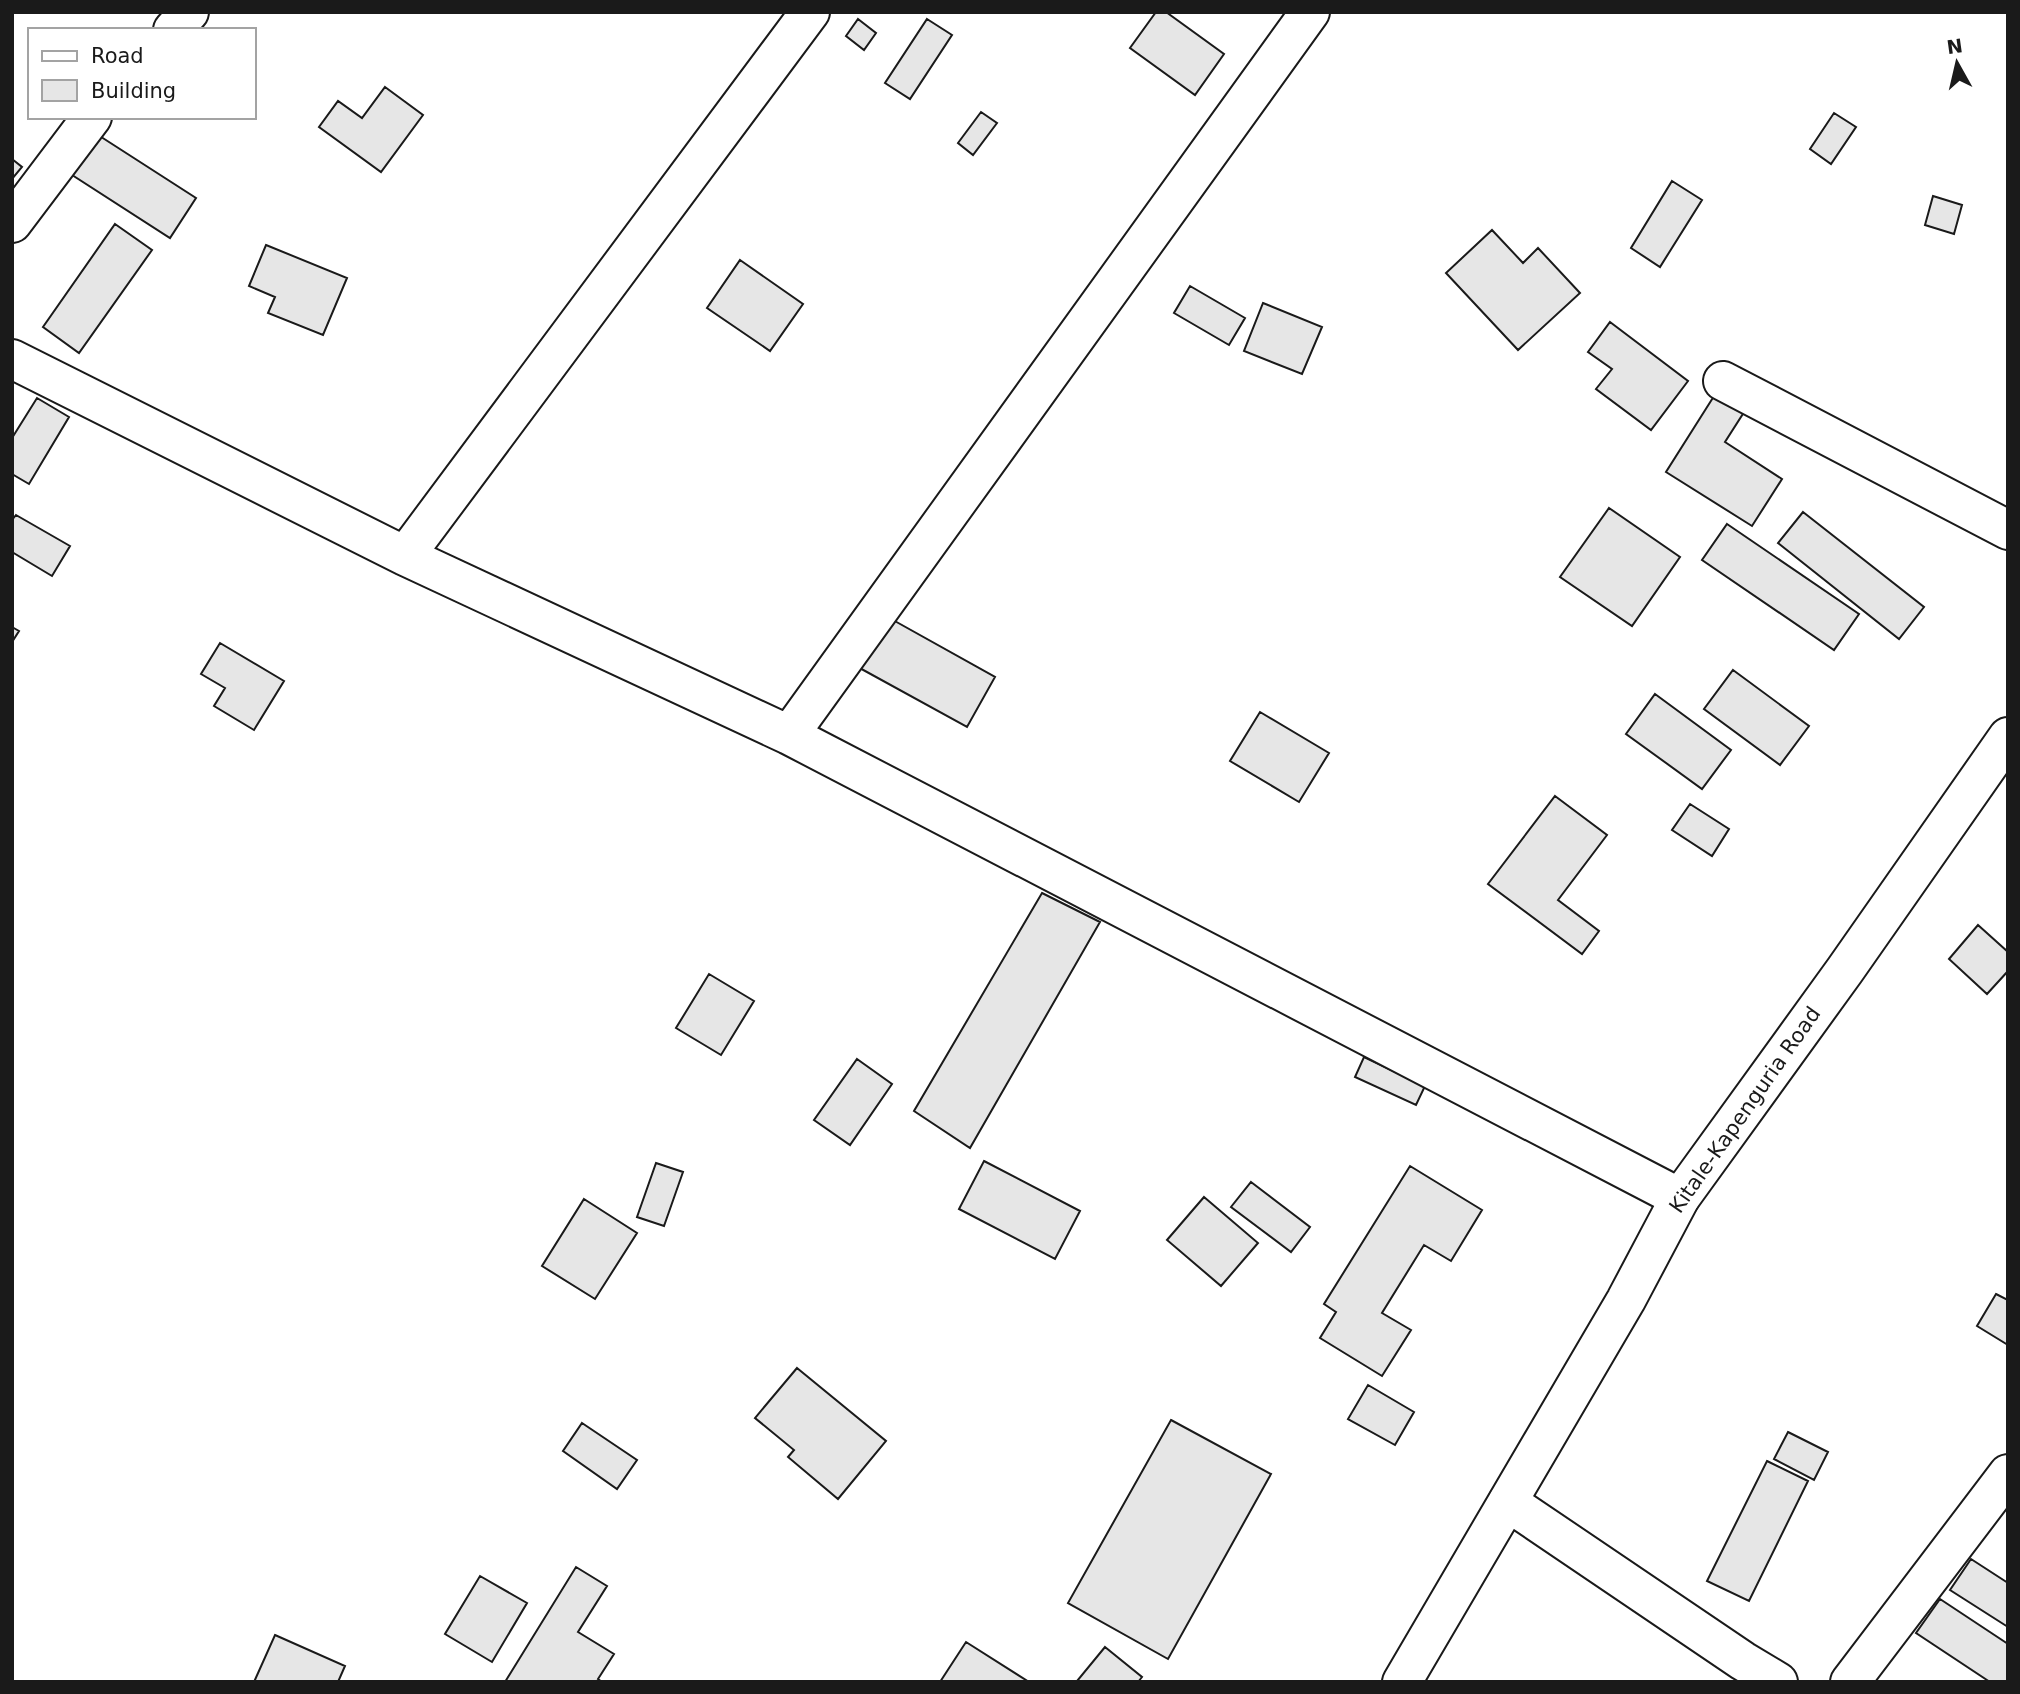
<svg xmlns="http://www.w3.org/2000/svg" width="2020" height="1694" viewBox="0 0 2020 1694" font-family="'DejaVu Sans',sans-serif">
	<rect width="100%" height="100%" fill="#fff"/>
	<!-- building -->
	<path fill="#e6e6e6" stroke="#1a1a1a" stroke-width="2" d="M1156,12h10l58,42 -29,41 -65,-47z
		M858,19l18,14 -12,17 -18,-14z
		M927,19l25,16 -42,64 -25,-16z
		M385,87l38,28 -42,57 -62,-45 19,-26 24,17z
		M981,112l16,11 -24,32 -15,-12z
		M1834,113l22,14 -25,37 -21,-15z
		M95,133l101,65 -26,40 -101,-65z
		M12,159l10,8 -10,12z
		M1672,181l30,19 -42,67 -29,-19z
		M1933,196l29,9 -8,29 -29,-9z
		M115,224l37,26 -73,103 -36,-26z
		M1492,230l31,33 15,-15 42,45 -62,57 -72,-77z
		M266,245l81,33 -24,57 -55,-22 7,-16 -26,-11z
		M740,260l63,44 -33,47 -63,-43z
		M1190,286l55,32 -16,27 -55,-32z
		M1263,303l59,24 -20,47 -58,-23z
		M1610,322l78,59 -37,49 -55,-41 16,-20 -24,-17z
		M1733,366l29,18 -37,58 57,37 -30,47 -86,-54z
		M37,398l32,19 -40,67 -17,-10v-36z
		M1609,508l71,49 -48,69 -72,-49z
		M1803,512l121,95 -25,32 -121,-96z
		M16,515l54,31 -18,30 -40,-24v-32z
		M1727,524l132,90 -25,36 -132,-90z
		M884,615l111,62 -28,50 -111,-61z
		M12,627l7,4 -7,11z
		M220,643l64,38 -30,49 -40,-24 11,-18 -24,-14z
		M1733,670l76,56 -29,39 -76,-56z
		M1655,694l76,56 -29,39 -76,-55z
		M1260,712l69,41 -30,49 -69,-41z
		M1555,796l52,39 -49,65 41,31 -17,23 -94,-70z
		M1690,804l39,25 -17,27 -40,-26z
		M1042,893l58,29 -130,226 -56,-37z
		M1978,925l30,27v19l-21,23 -38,-35z
		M709,974l45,27 -33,54 -45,-27z
		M1364,1057l61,29 -9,19 -61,-28z
		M857,1059l35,25 -42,61 -36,-25z
		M984,1161l96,50 -25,48 -96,-50z
		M656,1163l27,9 -19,54 -27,-9z
		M1410,1166l72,44 -31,51 -27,-16 -42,68 29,17 -29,46 -62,-38 16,-26 -12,-8z
		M1251,1182l59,45 -19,25 -60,-45z
		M1204,1197l54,46 -37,43 -54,-46z
		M584,1199l53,34 -42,66 -53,-33z
		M1996,1294l12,6v45l-31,-19z
		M797,1368l89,73 -48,58 -50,-42 6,-7 -39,-32z
		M1368,1385l46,27 -19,33 -47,-26z
		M1171,1420l100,54 -103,185 -100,-56z
		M582,1423l55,37 -20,29 -54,-38z
		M1788,1432l40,20 -14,28 -40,-21z
		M1767,1461l41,20 -59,120 -42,-20z
		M1971,1559l37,24v44l-58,-37z
		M576,1567l31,19 -29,46 36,22 -16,25 4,3h-97z
		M480,1576l47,27 -35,59 -47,-28z
		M1940,1599l68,45v38h-18l-74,-49z
		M275,1635l70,31 -7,16h-84z
		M966,1642l63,40h-89z
		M1105,1647l37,30 -4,5 -61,-1z"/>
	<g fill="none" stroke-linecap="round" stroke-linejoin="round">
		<defs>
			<path id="minor" d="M173,30l16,-18
				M12,223l80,-106
				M12,359l393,197 384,179 521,-723
				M1723,381l285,149
				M405,556l405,-544
				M789,735l891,463
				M1508,1502l235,159 35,21
				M1850,1682l158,-208"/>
			<path id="highway" d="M1402,1682l224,-382 54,-102 165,-228 163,-233"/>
		</defs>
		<!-- minor casing -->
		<use href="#minor" stroke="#1a1a1a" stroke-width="42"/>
		<!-- highway casing -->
		<use href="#highway" stroke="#1a1a1a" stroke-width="42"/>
		<!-- minor -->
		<use href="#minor" stroke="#fff" stroke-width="38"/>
		<!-- highway -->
		<use href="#highway" stroke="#fff" stroke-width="38"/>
	</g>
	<g text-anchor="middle" stroke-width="5" stroke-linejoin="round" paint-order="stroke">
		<!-- street labels -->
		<g font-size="21" fill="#1a1a1a" stroke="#fff">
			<text transform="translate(1745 1110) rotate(-55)" y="7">Kitale-Kapenguria Road</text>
		</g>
	</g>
	<!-- border -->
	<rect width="2020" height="1694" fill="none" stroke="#1a1a1a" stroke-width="28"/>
	<!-- legend -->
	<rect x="28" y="28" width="228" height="91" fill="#ffffff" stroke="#a3a3a3" stroke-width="2"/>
	<rect x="42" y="51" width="35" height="10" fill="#ffffff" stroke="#a3a3a3" stroke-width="2"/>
	<text x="91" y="63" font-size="21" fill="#1a1a1a">Road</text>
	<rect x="42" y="80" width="35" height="21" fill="#e6e6e6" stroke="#a3a3a3" stroke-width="2"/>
	<text x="91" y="98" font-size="21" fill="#1a1a1a">Building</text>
	<!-- north arrow -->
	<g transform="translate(1957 63) rotate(352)" stroke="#ffffff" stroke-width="5" paint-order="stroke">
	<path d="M0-5L12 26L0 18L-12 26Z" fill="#1a1a1a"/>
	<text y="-10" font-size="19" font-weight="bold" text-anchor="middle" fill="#1a1a1a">N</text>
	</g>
</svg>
